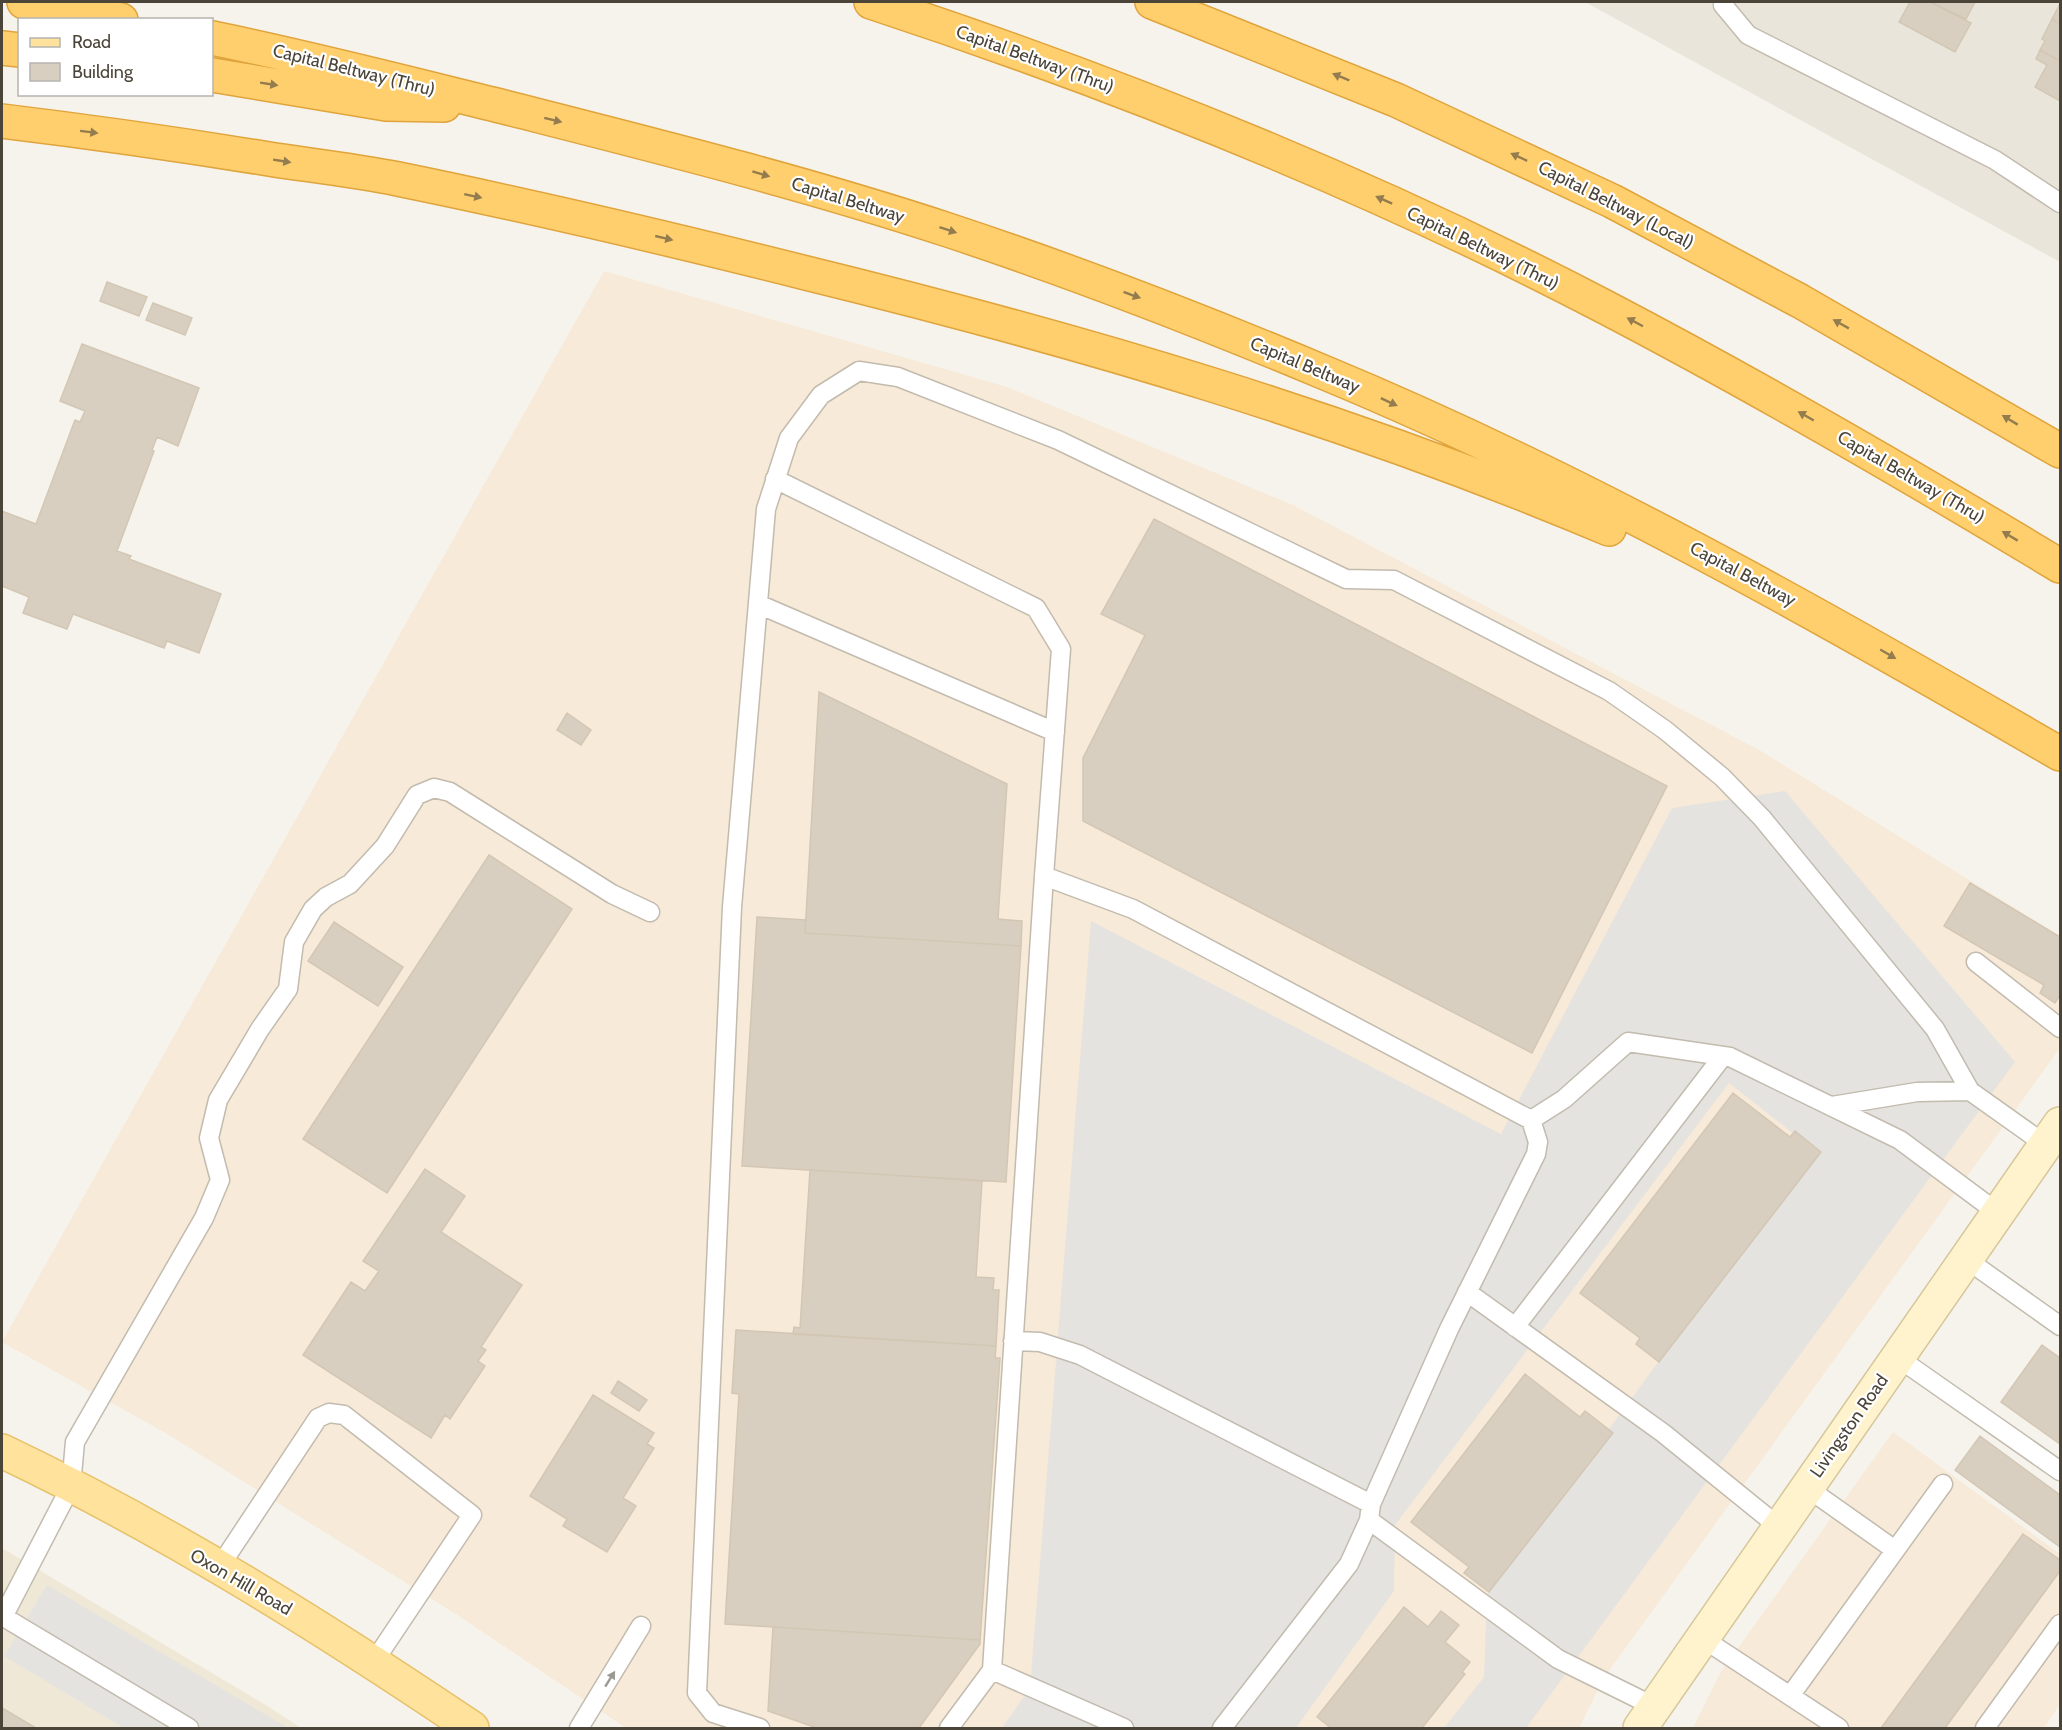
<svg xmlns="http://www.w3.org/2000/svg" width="2062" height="1730" viewBox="0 0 2062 1730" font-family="Cabin,sans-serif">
	<rect width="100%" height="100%" fill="#f6f3ec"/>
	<!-- residential -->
	<path fill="#eae5da" d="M1585,2h475v260z"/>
	<!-- commercial -->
	<path fill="#f7ead8" d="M604,271l403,116 286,118 468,246 299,185v112l-457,631 -24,49h-953l-170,-114 -292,-182 -162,-90z
		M1893,1432l167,122v150l-16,24h-351l27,-55z"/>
	<!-- education -->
	<path fill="#efe8d6" d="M2,1548l267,159 32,21h-299z"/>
	<!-- parking -->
	<path fill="#e5e3e0" d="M1785,791l230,271 -489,666h-82l40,-51 3,-82 327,-445 -85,-67 -334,442 -1,66 -98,137h-294l28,-40 61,-767 410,213 171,-326z
		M47,1585l241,143h-164l-120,-72z"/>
	<!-- building -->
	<path fill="#d8cfc1" stroke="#d3c7b4" stroke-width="1.5" d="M1910,2h20l41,21 -16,29 -56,-30z
		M1930,2h45l-9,17z
		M2060,4v20l-8,-5z
		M2052,19l8,5v37l-20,-11 5,-9 -3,-2z
		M2040,50l20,11v40l-25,-14 12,-22 -11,-6z
		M107,282l40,15 -8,19 -39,-15z
		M153,303l39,15 -7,17 -39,-15z
		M82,344l117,44 -21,58 -21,-9 -5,13 2,1 -37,100 14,5 -2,3 92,35 -22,59 -32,-12 -3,7 -91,-34 -6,15 -44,-16 6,-16 -27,-11v-75l34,13 39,-104 5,2 5,-11 -25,-10z
		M1154,519l513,267 -135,267 -449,-232v-63l62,-123 -44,-21z
		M819,692l188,92 -9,135 24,2 -1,25 -216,-13z
		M567,713l24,17 -10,15 -24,-15z
		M489,855l83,54 -185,284 -84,-54z
		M1970,883l90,54v58l-5,8 -15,-10 4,-8 -100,-59z
		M757,917l49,3 -1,13 216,13 -15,236 -264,-16z
		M334,922l69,45 -25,39 -70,-45z
		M1733,1093l57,44 5,-6 26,21 -162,210 -23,-18 4,-6 -60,-45z
		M425,1169l40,27 -24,36 81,53 -41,62 5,3 -8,11 7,5 -35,53 -5,-4 -14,23 -128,-83 48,-73 14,9 14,-20 -16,-10z
		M810,1170l172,11 -6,96 18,1 -1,12h6l-3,56 -203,-12 1,-7 6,1z
		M736,1330l260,16 -1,12h5l-20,282 -255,-16 14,-230 -7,-1z
		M2042,1345l18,13v86l-59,-42z
		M1525,1374l55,43 5,-6 28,22 -124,159 -25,-19 5,-6 -58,-45z
		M618,1381l29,19 -8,11 -28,-18z
		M593,1395l61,38 -7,11 7,4 -31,50 13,8 -29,46 -44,-26 4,-7 -37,-23z
		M1980,1436l80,59v52l-105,-77z
		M2023,1534l37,26v11l-115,157h-64z
		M1404,1607l24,20 13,-16 18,14 -14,17 25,20 -8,10 3,2 -43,54h-91l-14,-11z
		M773,1627l207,13v4l-61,84h-102l-49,-17z
		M2,1708l34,20h-34z
		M2,1708l34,20h-34z"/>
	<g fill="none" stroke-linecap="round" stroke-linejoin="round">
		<defs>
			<path id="lane" d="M1725,2l-2,3 25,30 247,125 65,43
				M775,479l261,129 25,41 -17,227
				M758,604l297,128
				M1976,962l84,66
				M1832,1106l85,-14 53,-1
				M1966,1259l94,67
				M1467,1292l196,141 116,94
				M1515,1327l208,-271
				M1013,1341l27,1 40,13 291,149 -2,16 -20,44 -127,164
				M1897,1357l163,114
				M1806,1487l89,63
				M1371,1504l78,-175 87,-175 2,-12 -7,-22
				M1369,1520l189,139 97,48
				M218,1569l100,-151 11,-5 15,2 128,100 -99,148
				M2,1616l187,112
				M3,1617l68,-131 4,-44 129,-224 16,-38 -11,-42 9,-38 42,-71 28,-40 6,-47 19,-33 13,-12 24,-13 35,-38 32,-51 17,-7 16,4 162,102 38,18
				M1702,1638l137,90
				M992,1670l132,58
				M1790,1696l153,-212
				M579,1728l62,-102
				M760,1728l-47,-15 -16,-20 35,-786 34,-398 23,-71 32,-43 38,-24 39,6 160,63 288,139 48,1 215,111 56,39 57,47 40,41 173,211 35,62 76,54
				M949,1728l43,-58 52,-794 89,33 398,211 33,-21 64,-57 102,15 170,83 98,73
				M1985,1728l75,-104"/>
			<path id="secondary" d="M1640,1728l420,-604"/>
			<path id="primary" d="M2,1451c164,78 320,176 470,277"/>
			<path id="highway" d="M24,2l97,18
				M871,2c252,83 499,182 734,305 155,81 306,169 455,259
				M1152,2l244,98 216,101 188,100 260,150
				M212,38c98,20 194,45 292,69 149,38 298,75 444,123 127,42 251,90 375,142 256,106 498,243 737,382
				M2,48l18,2
				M212,75l174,29 58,1
				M2,121c91,11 182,24 273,39 41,6 83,11 123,19 137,28 273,60 408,94 273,67 543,146 803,256"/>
		</defs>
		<!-- lane casing -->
		<use href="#lane" stroke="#c2bbae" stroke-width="21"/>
		<!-- secondary casing -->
		<use href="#secondary" stroke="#d6c79b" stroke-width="36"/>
		<!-- primary casing -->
		<use href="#primary" stroke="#e6c16a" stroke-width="36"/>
		<!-- highway casing -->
		<use href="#highway" stroke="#e0a43c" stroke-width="36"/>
		<!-- lane -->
		<use href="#lane" stroke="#fff" stroke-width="18"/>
		<!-- secondary -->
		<use href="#secondary" stroke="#fff3cd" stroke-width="33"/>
		<!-- primary -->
		<use href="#primary" stroke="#ffe39c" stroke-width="33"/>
		<!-- highway -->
		<use href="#highway" stroke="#ffcf6e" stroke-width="33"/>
	</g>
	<!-- one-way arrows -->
	<defs><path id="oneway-solid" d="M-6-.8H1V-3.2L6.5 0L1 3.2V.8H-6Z" transform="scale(1.5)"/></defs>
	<g fill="#937c4e">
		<use href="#oneway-solid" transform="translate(1341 77) rotate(-158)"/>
		<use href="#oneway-solid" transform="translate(269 84) rotate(9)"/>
		<use href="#oneway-solid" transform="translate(553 120) rotate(14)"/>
		<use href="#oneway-solid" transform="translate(89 132) rotate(7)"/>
		<use href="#oneway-solid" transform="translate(1519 157) rotate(-155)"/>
		<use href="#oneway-solid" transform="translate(282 161) rotate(9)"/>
		<use href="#oneway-solid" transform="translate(761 174) rotate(17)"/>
		<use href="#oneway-solid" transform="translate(473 196) rotate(12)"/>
		<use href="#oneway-solid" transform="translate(1384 200) rotate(-156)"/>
		<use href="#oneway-solid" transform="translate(948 230) rotate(18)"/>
		<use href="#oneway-solid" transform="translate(664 238) rotate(13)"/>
		<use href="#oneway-solid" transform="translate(1132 295) rotate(20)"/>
		<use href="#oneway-solid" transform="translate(1635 322) rotate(-152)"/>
		<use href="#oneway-solid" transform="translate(1841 324) rotate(-151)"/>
		<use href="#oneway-solid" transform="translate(1389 402) rotate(25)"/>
		<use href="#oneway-solid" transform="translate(1806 416) rotate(-150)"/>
		<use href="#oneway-solid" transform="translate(2010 420) rotate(-149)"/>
		<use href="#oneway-solid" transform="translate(2010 536) rotate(-149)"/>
		<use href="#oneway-solid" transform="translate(1888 654) rotate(30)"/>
	</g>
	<use fill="#9c9892" href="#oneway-solid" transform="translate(610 1679) rotate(-58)"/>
	<g text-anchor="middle" stroke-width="4.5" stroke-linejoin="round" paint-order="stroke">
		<!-- street labels -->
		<g font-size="18" fill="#4b4439" stroke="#fff">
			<text transform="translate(1035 59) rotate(20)" y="6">Capital Beltway (Thru)</text>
			<text transform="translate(354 70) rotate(14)" y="6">Capital Beltway (Thru)</text>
			<text transform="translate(848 200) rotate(17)" y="6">Capital Beltway</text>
			<text transform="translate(1616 205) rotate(27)" y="6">Capital Beltway (Local)</text>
			<text transform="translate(1483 248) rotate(26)" y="6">Capital Beltway (Thru)</text>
			<text transform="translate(1305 365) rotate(23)" y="6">Capital Beltway</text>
			<text transform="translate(1911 477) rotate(30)" y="6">Capital Beltway (Thru)</text>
			<text transform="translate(1743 574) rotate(28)" y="6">Capital Beltway</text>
			<text transform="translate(1849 1426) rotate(-55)" y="6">Livingston Road</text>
			<text transform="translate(241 1582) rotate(30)" y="6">Oxon Hill Road</text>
		</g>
	</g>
	<!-- border -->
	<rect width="2062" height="1730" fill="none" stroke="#4b4439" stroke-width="6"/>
	<!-- legend -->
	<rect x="18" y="18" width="195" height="78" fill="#ffffff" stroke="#b7b4b0" stroke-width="1.5"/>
	<rect x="30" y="38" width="30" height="9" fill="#ffe39c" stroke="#b7b4b0" stroke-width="1.5"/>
	<text x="72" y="48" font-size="18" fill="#4b4439">Road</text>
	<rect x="30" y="63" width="30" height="18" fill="#d8cfc1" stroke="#b7b4b0" stroke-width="1.5"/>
	<text x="72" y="78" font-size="18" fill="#4b4439">Building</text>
</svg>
